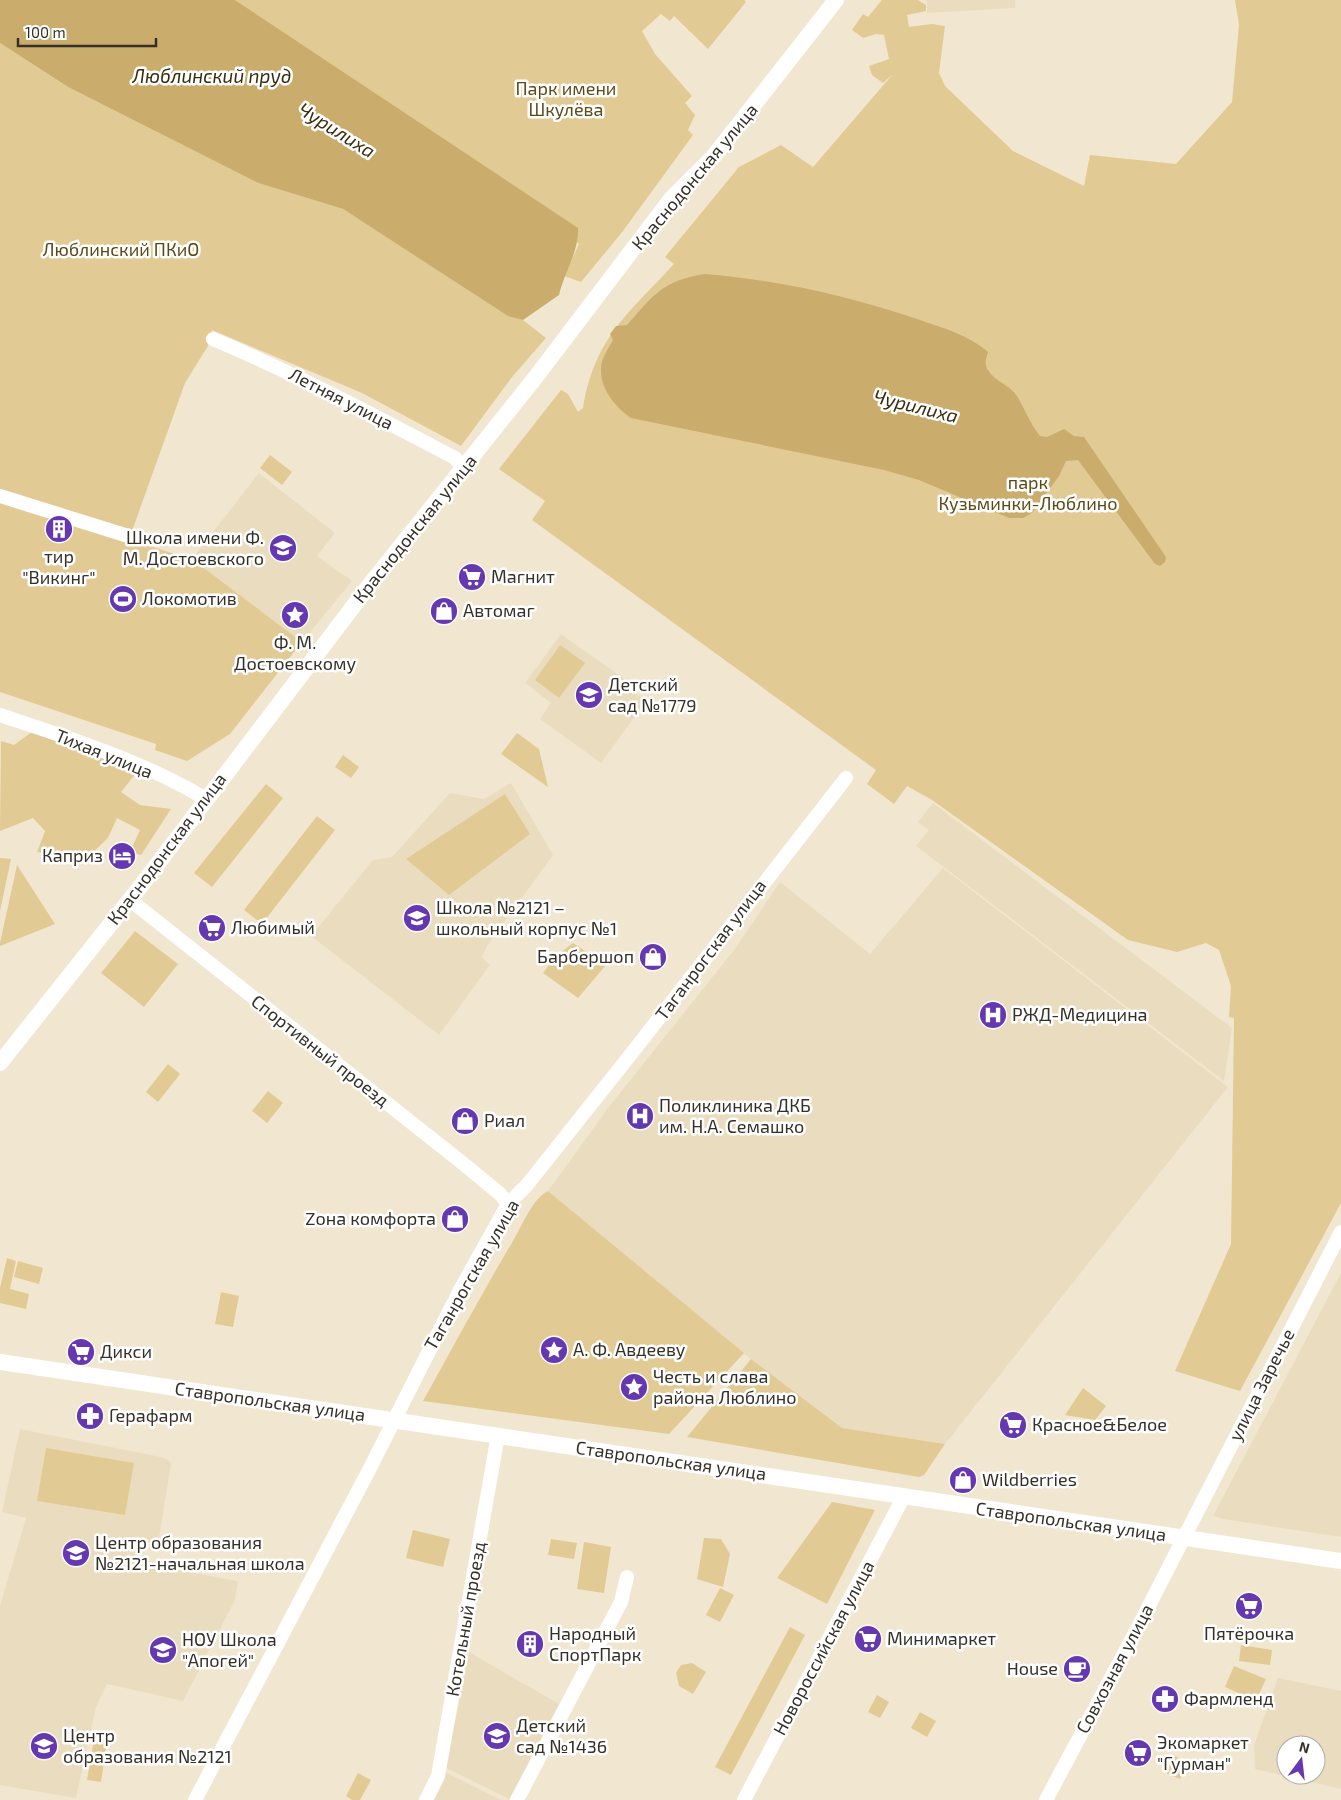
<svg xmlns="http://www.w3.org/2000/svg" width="1341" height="1800" viewBox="0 0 1341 1800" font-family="'Exo 2',sans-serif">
	<rect width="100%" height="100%" fill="#f1e7d0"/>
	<!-- built -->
	<path fill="#eaddbf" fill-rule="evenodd" d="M924,0h91v8l-88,5v-12z
		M259,473l76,60 -18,23 35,25 -50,61 -110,-83z
		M561,634l73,52 -3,4 15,11 -45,62 -61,-44 11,-16 -26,-20z
		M511,783l42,72 -66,91 -5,11 8,8 -51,70 -128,-99 62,-76 19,-3 58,-64 34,6z
		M933,803l299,225 -8,53 -308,-235 13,-16 -11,-8z
		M943,868l285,219 -283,357 -103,-16 -95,-72 -199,-165 60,-83 126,-158 46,-68 90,72z
		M1341,1273v264l-118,-18 -10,-3z
		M20,1429l141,28 7,3 3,4 -13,80 -20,-2 -4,20 104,19 -3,19 -52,101 -76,-17 -11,23 -20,91 -76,-13v-179l26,-88 -24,-6z
		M469,1652l90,52 -48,96 -65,-32z
		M1278,1678l63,13v98l-86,-20 -1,-24zM1286,1745h30v30h-30z
		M445,1772l56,28h-70z"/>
	<!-- green -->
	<path fill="#e2ca94" d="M235,0h509l2,2 -38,47 -34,-33 -4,5 -9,-7 -19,17 13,23 37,42 -7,7 10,12 -7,15 5,5 -70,96 -42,51 -17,-6 15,-32z
		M882,0h36l8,5v6l-19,4 2,12 23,-3 13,2 -6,47 6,13 68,65 71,35 6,-31 86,9 56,-62 7,-77 -4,-25h106v1203l-101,188 -65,-20 56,-127 3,-226 -5,-1 2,-31 -12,-36 -13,-7 -29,9 -49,-12 -196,-140 -25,-14 -13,18 -27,-20 9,-14 -344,-250 13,-19 -46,-32 62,-79 7,4 10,18 5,-4c12,-71 45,-94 91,-144l-9,-7 74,-90 42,-22 32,22 80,-93 -10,9 -11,-8 -3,-9 20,-7 -5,-24 -8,-1 -13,4 -11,-8 11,-16 5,3z
		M0,43l68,44 190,96 85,26 165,106 15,5 23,18 -34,39 -51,69 -99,-53 -150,-63 -4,16 -23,37 -53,148 -132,-42z
		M270,455l22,17 -10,13 -22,-17z
		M0,501l192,58 110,83 -72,92 -43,27 -32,-11 1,-6 -156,-52z
		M560,645l25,18 -26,35 -24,-18z
		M32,732l105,40 -16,20 19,13 31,4 -30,46 -11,-3 10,-22 -23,-12 -9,20 -24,23 -47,-9 8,-21 -12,-13 -33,13 1,-90 13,4z
		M517,733l22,16 9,38 -47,-33z
		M343,755l16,12 -8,11 -16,-11z
		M266,784l17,14 -71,89 -18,-14z
		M505,794l25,40 -81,61 -43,-36z
		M317,816l18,14 -73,94 -18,-14z
		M0,858l11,1 -11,52z
		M17,865l38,59 -55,22v-3z
		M135,931l43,33 -34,43 -43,-34z
		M573,943l33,22 -28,33 -35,-25 12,-16z
		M168,1064l12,10 -22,28 -12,-10z
		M268,1091l15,12 -16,20 -15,-12z
		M548,1191l196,162 -75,81 -246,-33c30,-54 59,-108 90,-160 9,-15 19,-42 35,-50z
		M7,1258l9,3 -6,28 19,5 -3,15 -26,-6v-15z
		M18,1261l25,7 -4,16 -25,-7z
		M221,1292l18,4 -6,31 -18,-3z
		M751,1359l91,69 103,16 -21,31 -5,2 -232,-40z
		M1083,1388l23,18 -11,14 -30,-5z
		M46,1448l88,15 -9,52 -88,-14z
		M832,1502l43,8 -48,94 -50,-26z
		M413,1530l37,9 -7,28 -37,-9z
		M704,1538l17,1 9,15 -7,33 -26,-8z
		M551,1539l26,4 -3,16 -26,-4z
		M584,1542l27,5 -7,46 -27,-4z
		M720,1588l14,7 -14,27 -14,-7z
		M790,1627l15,8 -74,140 -16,-8z
		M1241,1645l31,5 -2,15 -31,-4z
		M692,1663l14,9 -13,22 -14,-8 -3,-13 5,-8z
		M1234,1666l32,13 -10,22 -31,-14z
		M877,1695l12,7 -9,16 -12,-6z
		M920,1712l16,9 -9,16 -16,-9z
		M94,1739l13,2 -6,41 -14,-2z
		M1175,1756l13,7 -8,16 -14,-6z
		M358,1773l13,7 -11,20h-8l-6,-4z"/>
	<!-- water -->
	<path fill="#caad6c" d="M0,0h235l343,228c1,24 -13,42 -19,67l-36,25 -15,-4 -165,-107 -85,-26 -190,-96 -68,-44z
		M704,274c75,6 145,22 216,46 25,9 47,14 68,32 -2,6 -4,12 0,18 7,12 21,14 29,26 8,13 13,28 23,40l7,1 17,-8 10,7 10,1 82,120 -1,5 -5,4 -5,-2 -77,-104 -12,1 -7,15 -27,37 -9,5h-14l-90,-38 -35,-10 -253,-52c-15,-10 -31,-29 -30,-49 0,-10 7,-20 12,-29l-3,-6 6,-8 11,-1c27,-31 36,-44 77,-51z"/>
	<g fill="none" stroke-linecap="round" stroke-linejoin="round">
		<!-- minor -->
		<path stroke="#fff" stroke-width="14" d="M213,339c83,35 162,77 242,119l9,10
			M0,496l125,39
			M0,715c69,23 143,46 206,84
			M130,900l335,265 35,29 8,10
			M195,1800l173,-328 92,-182 48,-86 19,-19 108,-136 211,-271
			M426,1800l12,-24 60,-341
			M517,1800l104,-198 6,-25
			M744,1800l160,-304
			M1046,1800l91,-171 204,-397"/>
		<!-- major -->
		<path stroke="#fff" stroke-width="16" d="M0,1063l140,-176 228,-300 167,-209 136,-179 42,-42 123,-157
			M0,1362l1341,199"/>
	</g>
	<!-- icons -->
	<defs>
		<symbol id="building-disc" viewBox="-11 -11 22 22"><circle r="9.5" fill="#6638af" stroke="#fff"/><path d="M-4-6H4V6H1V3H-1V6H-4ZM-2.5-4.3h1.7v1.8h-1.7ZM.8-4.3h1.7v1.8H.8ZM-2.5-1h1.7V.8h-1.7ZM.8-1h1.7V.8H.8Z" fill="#fff"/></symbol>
		<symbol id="school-disc" viewBox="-11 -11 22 22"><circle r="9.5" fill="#6638af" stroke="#fff"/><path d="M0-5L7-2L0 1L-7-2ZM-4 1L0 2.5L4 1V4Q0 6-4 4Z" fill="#fff"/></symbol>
		<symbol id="supermarket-disc" viewBox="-11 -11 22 22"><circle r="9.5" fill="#6638af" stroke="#fff"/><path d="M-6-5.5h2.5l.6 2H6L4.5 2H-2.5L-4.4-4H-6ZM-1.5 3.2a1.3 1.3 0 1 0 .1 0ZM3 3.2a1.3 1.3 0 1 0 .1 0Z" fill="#fff"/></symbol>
		<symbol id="stadium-disc" viewBox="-11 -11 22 22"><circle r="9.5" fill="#6638af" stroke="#fff"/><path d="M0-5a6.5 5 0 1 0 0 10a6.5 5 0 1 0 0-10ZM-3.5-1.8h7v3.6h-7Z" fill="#fff"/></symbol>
		<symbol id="shop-disc" viewBox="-11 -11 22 22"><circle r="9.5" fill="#6638af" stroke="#fff"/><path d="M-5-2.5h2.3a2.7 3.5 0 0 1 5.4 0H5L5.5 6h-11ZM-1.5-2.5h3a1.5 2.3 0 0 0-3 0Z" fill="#fff"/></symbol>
		<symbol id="sight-disc" viewBox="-11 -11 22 22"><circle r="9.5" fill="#6638af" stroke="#fff"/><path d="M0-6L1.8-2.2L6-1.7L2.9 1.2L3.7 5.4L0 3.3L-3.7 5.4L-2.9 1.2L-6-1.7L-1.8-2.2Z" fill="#fff"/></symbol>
		<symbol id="hotel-disc" viewBox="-11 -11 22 22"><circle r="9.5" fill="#6638af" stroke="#fff"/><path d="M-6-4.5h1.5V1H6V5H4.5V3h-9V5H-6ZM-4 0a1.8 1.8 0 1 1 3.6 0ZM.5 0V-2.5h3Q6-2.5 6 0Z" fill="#fff"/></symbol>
		<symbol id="hospital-disc" viewBox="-11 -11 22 22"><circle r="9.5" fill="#6638af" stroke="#fff"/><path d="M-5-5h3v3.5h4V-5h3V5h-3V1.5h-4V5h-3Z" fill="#fff"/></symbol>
		<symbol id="pharmacy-disc" viewBox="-11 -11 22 22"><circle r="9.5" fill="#6638af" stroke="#fff"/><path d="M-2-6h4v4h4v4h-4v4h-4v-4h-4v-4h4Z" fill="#fff"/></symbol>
		<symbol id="cafe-disc" viewBox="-11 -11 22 22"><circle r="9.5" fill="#6638af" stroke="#fff"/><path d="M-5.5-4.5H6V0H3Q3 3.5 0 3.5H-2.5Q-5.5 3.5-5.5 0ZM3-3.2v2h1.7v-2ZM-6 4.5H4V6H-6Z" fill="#fff"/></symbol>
	</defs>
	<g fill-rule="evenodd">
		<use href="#building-disc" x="43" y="513" width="32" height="32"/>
		<use href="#school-disc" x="267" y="532" width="32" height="32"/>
		<use href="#supermarket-disc" x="456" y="561" width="32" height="32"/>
		<use href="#stadium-disc" x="107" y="583" width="32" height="32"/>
		<use href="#shop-disc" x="428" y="595" width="32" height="32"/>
		<use href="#sight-disc" x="279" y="599" width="32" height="32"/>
		<use href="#school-disc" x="573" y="679" width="32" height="32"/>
		<use href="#hotel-disc" x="106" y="840" width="32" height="32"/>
		<use href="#school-disc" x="401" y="902" width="32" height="32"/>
		<use href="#supermarket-disc" x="196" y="912" width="32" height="32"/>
		<use href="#shop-disc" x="637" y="941" width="32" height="32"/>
		<use href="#hospital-disc" x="977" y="999" width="32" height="32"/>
		<use href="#hospital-disc" x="624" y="1100" width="32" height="32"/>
		<use href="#shop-disc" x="449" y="1105" width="32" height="32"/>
		<use href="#shop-disc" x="439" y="1203" width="32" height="32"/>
		<use href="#sight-disc" x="538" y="1334" width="32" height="32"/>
		<use href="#supermarket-disc" x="65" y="1336" width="32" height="32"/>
		<use href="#sight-disc" x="618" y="1371" width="32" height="32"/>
		<use href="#pharmacy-disc" x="74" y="1400" width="32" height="32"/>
		<use href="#supermarket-disc" x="997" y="1409" width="32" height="32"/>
		<use href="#shop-disc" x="947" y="1464" width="32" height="32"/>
		<use href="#school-disc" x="60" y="1537" width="32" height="32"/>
		<use href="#supermarket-disc" x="1233" y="1590" width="32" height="32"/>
		<use href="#supermarket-disc" x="852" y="1623" width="32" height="32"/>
		<use href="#building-disc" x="514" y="1628" width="32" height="32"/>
		<use href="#school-disc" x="147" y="1634" width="32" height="32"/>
		<use href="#cafe-disc" x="1061" y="1653" width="32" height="32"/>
		<use href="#pharmacy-disc" x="1149" y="1683" width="32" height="32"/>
		<use href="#school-disc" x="481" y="1720" width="32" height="32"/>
		<use href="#school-disc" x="28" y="1730" width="32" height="32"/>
		<use href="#supermarket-disc" x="1122" y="1737" width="32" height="32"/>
	</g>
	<g text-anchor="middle" stroke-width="5" stroke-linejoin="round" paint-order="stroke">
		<!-- park labels -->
		<g font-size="18" fill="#5d4916" stroke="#fff">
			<text x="566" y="95">Парк имени<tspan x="566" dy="21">Шкулёва</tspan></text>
			<text x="121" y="256">Люблинский ПКиО</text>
			<text x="1028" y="489">парк<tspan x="1028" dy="21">Кузьминки-Люблино</tspan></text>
		</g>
		<!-- street labels -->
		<g font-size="18" fill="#343027" stroke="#fff">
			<text transform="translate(695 177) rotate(-50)" y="6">Краснодонская улица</text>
			<text transform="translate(341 399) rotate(27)" y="6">Летняя улица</text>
			<text transform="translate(415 529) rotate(-51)" y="6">Краснодонская улица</text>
			<text transform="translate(104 754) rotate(22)" y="6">Тихая улица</text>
			<text transform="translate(167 849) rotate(-53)" y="6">Краснодонская улица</text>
			<text transform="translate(711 950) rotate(-53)" y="6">Таганрогская улица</text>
			<text transform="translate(320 1051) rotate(38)" y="6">Спортивный проезд</text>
			<text transform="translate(472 1275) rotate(-60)" y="6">Таганрогская улица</text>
			<text transform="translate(1262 1385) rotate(-63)" y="6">улица Заречье</text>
			<text transform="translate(270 1402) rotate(8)" y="6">Ставропольская улица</text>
			<text transform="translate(671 1461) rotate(8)" y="6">Ставропольская улица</text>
			<text transform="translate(1071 1522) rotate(8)" y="6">Ставропольская улица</text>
			<text transform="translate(466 1619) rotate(-80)" y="6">Котельный проезд</text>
			<text transform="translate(824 1648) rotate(-62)" y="6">Новороссийская улица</text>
			<text transform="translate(1115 1669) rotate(-62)" y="6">Совхозная улица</text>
		</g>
		<!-- poi labels -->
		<g font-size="18" fill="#343027" stroke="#fff" text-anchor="start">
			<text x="264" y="544" text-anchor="end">Школа имени Ф.<tspan x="264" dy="21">М. Достоевского</tspan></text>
			<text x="59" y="563" text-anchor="middle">тир<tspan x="59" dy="21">"Викинг"</tspan></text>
			<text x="491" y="583">Магнит</text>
			<text x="142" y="605">Локомотив</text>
			<text x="463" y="617">Автомаг</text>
			<text x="295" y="649" text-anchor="middle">Ф. М.<tspan x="295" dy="21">Достоевскому</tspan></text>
			<text x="608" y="691">Детский<tspan x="608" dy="21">сад №1779</tspan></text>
			<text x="103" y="862" text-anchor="end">Каприз</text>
			<text x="436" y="914">Школа №2121 –<tspan x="436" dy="21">школьный корпус №1</tspan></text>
			<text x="231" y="934">Любимый</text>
			<text x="634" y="963" text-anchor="end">Барбершоп</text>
			<text x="1012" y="1021">РЖД-Медицина</text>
			<text x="659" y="1112">Поликлиника ДКБ<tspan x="659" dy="21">им. Н.А. Семашко</tspan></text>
			<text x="484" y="1127">Риал</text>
			<text x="436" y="1225" text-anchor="end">Zона комфорта</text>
			<text x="573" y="1356">А. Ф. Авдееву</text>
			<text x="100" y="1358">Дикси</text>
			<text x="653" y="1383">Честь и слава<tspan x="653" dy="21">района Люблино</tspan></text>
			<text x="109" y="1422">Герафарм</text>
			<text x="1032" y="1431">Красное&amp;Белое</text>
			<text x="982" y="1486">Wildberries</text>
			<text x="95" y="1549">Центр образования<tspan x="95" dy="21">№2121-начальная школа</tspan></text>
			<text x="549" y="1640">Народный<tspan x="549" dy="21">СпортПарк</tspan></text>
			<text x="1249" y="1640" text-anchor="middle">Пятёрочка</text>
			<text x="887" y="1645">Минимаркет</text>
			<text x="182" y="1646">НОУ Школа<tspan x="182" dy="21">"Апогей"</tspan></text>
			<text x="1058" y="1675" text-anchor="end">House</text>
			<text x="1184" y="1705">Фармленд</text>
			<text x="516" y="1732">Детский<tspan x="516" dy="21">сад №1436</tspan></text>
			<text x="63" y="1742">Центр<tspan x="63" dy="21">образования №2121</tspan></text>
			<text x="1157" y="1749">Экомаркет<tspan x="1157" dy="21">"Гурман"</tspan></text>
		</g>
		<!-- water labels -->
		<g font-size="19" font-style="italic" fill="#392d0f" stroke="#fff">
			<text x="212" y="83">Люблинский пруд</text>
			<text transform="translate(337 130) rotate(32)" y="7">Чурилиха</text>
			<text transform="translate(916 406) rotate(14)" y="7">Чурилиха</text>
		</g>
	</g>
	<!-- north arrow -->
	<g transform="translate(1301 1760) rotate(15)"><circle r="24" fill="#ffffff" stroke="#aeaca9"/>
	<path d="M0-4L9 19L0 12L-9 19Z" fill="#6638af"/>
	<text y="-8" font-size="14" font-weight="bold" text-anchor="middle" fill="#343027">N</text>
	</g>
	<!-- scale -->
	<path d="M18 38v8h138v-8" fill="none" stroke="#343027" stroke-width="2.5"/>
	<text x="25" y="38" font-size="15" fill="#343027" stroke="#ffffff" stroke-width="4" paint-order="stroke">100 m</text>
</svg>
